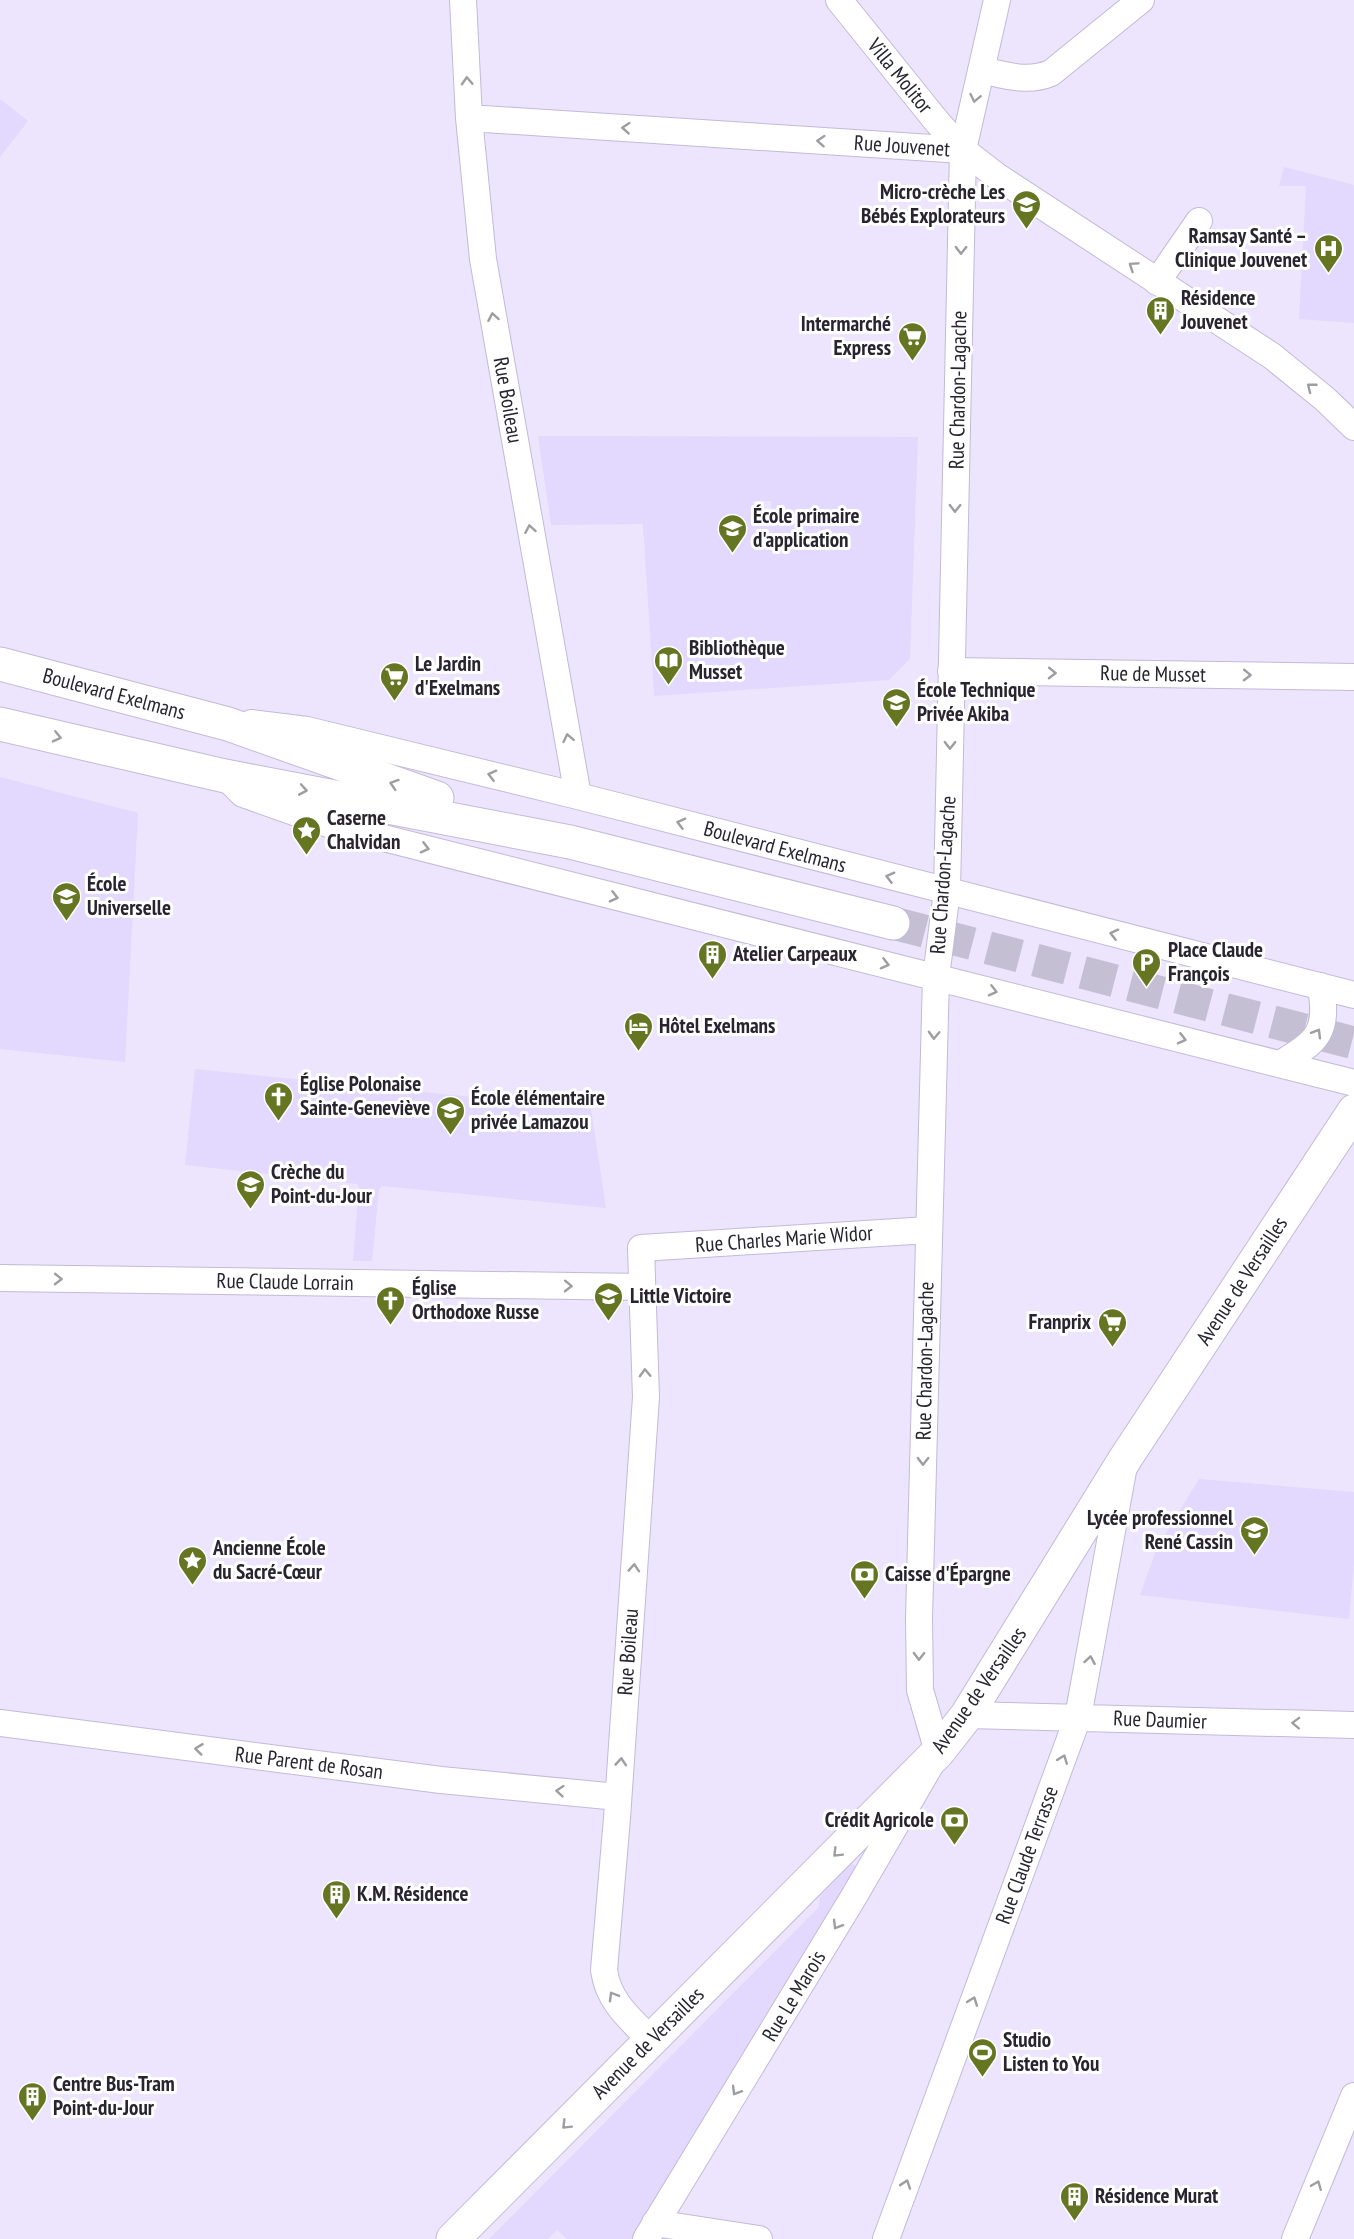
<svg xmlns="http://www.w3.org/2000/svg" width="1354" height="2239" viewBox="0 0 1354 2239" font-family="'PT Sans Narrow',sans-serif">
	<rect width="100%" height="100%" fill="#ece5fd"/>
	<!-- built -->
	<path fill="#e3d8fd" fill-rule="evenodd" d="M0,99l28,22 -28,36z
		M1284,167l70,18v138l-55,-4 7,-133h-27z
		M538,436l380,1 -8,222 -21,21 -235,16 -11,-172 -92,1zM753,501h18l1,21h-19z
		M0,777l138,36 -13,249 -125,-13z
		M195,1069l396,40 15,99 -224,-22 -3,3 -7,72h-19l6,-74 -2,-3 -172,-19z
		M1199,1479l155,13v70l-5,57 -209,-24 17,-47z
		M851,1864l7,2 1,6 -227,367h-65l-10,-9 -9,9h-59l330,-332 1,-11z"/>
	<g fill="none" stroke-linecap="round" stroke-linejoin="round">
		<!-- primary-tunnel -->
		<path stroke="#c5bfd4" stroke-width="33" stroke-dasharray="33 16" stroke-linecap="butt" d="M893,923l461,120"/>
		<defs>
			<path id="street" d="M463,0l6,118 14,141 95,537
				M839,0l99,123 25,27 35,27 274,179 53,43 29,28
				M981,70c24,5 46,13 70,3l90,-73
				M469,118l494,32
				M1157,282l42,-61
				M951,671l403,6
				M251,723l56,7 271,66 776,199
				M230,781l13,13 85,30 1026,259
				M1280,1064c39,-24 48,-31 41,-78
				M0,1278l642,9
				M967,1715l387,10
				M0,1723l441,57 177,17
				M651,2040c-21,-21 -43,-39 -47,-70l13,-152 29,-421 -5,-149 287,-18
				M655,2223l104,16
				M646,2239l207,-341 85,-146 -18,-62 -1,-72 17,-641 11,-86 16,-741 34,-150
				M886,2239l192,-522 45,-246
				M1295,2239l59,-143"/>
			<path id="primary" d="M0,664l228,60 209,74
				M0,724l225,52 345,66 323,81
				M453,2239l485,-487 29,-37 158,-256 229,-348"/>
		</defs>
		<!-- street casing -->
		<use href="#street" stroke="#c3bad8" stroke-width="28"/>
		<!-- primary casing -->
		<use href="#primary" stroke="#c3bad8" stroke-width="35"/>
		<!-- street -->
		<use href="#street" stroke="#fff" stroke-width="26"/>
		<!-- primary -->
		<use href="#primary" stroke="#fff" stroke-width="33"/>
	</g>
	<!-- one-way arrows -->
	<defs><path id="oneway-chevron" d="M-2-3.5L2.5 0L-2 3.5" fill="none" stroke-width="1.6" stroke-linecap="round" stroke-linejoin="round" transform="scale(1.5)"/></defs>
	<g stroke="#9e9da2">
		<use href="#oneway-chevron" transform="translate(467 81) rotate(-93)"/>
		<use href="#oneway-chevron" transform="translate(975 98) rotate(102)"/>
		<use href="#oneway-chevron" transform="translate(626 128) rotate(-176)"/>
		<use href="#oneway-chevron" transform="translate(821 141) rotate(-176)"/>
		<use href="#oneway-chevron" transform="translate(961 250) rotate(91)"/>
		<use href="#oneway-chevron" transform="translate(1133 266) rotate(-146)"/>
		<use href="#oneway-chevron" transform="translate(493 317) rotate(-100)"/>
		<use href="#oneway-chevron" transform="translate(1311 387) rotate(-142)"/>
		<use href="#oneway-chevron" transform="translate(955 508) rotate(91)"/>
		<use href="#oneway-chevron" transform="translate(530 529) rotate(-100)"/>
		<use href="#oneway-chevron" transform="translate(1052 673) rotate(1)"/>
		<use href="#oneway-chevron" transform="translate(1247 675) rotate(1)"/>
		<use href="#oneway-chevron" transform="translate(57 737) rotate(13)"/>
		<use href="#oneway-chevron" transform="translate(568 738) rotate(-102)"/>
		<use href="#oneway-chevron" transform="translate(950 745) rotate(91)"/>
		<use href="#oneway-chevron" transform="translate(492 775) rotate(-166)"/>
		<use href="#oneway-chevron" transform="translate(394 784) rotate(-162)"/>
		<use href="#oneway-chevron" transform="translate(303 790) rotate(10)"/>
		<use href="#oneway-chevron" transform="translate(681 823) rotate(-165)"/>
		<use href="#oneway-chevron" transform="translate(425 848) rotate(14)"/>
		<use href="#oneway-chevron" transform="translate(890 877) rotate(-165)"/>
		<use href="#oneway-chevron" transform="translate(614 897) rotate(14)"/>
		<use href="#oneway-chevron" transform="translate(1114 934) rotate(-166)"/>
		<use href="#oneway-chevron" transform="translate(885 964) rotate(14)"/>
		<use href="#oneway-chevron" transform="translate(993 991) rotate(14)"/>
		<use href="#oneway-chevron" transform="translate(1317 1033) rotate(-59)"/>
		<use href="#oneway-chevron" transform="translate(934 1035) rotate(92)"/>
		<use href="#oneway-chevron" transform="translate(1182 1039) rotate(14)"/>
		<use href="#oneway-chevron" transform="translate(58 1279) rotate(1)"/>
		<use href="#oneway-chevron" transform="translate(568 1286) rotate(1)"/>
		<use href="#oneway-chevron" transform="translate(645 1373) rotate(-92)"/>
		<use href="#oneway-chevron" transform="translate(923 1461) rotate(91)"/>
		<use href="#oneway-chevron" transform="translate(634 1568) rotate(-86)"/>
		<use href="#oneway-chevron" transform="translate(919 1656) rotate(91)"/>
		<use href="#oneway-chevron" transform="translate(1090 1660) rotate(-80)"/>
		<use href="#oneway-chevron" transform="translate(1296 1723) rotate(-178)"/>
		<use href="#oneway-chevron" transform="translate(199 1749) rotate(-173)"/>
		<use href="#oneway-chevron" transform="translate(1063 1759) rotate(-69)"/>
		<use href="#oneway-chevron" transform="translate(621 1762) rotate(-86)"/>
		<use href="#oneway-chevron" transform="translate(560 1791) rotate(-175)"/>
		<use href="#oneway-chevron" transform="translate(837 1853) rotate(135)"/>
		<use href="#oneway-chevron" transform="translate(837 1925) rotate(121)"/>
		<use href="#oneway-chevron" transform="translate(613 1996) rotate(-120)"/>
		<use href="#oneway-chevron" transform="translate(973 2001) rotate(-70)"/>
		<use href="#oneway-chevron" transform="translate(736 2091) rotate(121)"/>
		<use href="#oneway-chevron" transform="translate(566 2125) rotate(135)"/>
		<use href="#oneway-chevron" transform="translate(906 2184) rotate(-71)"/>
		<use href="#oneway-chevron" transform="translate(1317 2185) rotate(-68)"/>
	</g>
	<!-- icons -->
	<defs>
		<symbol id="school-pin" viewBox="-11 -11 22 30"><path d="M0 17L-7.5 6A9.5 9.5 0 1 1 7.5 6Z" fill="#657522" stroke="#fff"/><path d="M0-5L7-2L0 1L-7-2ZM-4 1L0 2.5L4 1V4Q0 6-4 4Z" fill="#fff"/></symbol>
		<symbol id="hospital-pin" viewBox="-11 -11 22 30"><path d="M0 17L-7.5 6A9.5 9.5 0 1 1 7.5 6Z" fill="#657522" stroke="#fff"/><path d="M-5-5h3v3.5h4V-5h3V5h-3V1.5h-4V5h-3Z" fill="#fff"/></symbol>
		<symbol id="building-pin" viewBox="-11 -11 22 30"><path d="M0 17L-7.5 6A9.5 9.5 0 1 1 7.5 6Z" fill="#657522" stroke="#fff"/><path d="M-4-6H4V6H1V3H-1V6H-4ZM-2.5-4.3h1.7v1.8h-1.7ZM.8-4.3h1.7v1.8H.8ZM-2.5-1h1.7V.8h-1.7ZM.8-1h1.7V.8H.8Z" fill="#fff"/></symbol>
		<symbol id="supermarket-pin" viewBox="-11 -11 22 30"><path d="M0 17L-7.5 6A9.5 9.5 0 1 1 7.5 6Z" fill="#657522" stroke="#fff"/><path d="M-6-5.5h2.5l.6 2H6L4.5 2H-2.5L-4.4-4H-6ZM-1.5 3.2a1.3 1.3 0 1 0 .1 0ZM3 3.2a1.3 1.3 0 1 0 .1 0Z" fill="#fff"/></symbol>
		<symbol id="library-pin" viewBox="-11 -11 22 30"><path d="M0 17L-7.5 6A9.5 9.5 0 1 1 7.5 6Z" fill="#657522" stroke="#fff"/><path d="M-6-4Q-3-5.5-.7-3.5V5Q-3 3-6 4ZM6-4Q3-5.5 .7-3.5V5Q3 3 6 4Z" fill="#fff"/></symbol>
		<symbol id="sight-pin" viewBox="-11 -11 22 30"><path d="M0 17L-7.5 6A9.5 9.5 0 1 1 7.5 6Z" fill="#657522" stroke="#fff"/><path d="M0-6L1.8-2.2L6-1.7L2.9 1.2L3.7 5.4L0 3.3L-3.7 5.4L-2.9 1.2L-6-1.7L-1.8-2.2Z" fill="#fff"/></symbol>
		<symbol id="parking-pin" viewBox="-11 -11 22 30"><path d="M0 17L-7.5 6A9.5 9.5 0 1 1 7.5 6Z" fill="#657522" stroke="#fff"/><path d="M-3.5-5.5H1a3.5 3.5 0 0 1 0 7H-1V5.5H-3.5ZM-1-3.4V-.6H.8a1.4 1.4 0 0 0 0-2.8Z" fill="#fff"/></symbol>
		<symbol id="hotel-pin" viewBox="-11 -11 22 30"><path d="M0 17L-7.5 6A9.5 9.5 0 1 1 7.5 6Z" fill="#657522" stroke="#fff"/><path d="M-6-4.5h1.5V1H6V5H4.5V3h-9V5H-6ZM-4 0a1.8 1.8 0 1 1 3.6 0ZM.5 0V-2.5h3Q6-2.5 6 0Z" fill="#fff"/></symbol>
		<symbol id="church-pin" viewBox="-11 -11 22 30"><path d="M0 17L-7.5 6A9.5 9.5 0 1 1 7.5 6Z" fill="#657522" stroke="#fff"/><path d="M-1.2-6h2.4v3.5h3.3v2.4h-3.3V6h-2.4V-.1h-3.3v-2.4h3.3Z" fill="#fff"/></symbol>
		<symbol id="bank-pin" viewBox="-11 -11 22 30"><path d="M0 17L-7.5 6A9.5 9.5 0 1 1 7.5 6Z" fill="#657522" stroke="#fff"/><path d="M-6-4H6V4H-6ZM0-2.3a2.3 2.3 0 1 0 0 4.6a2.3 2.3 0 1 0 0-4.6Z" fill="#fff"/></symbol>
		<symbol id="stadium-pin" viewBox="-11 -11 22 30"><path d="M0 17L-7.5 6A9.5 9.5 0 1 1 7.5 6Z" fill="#657522" stroke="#fff"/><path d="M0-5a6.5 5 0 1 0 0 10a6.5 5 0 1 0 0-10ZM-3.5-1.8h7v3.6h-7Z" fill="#fff"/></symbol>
	</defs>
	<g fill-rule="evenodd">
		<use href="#school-pin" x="1010" y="188" width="33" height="45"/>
		<use href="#hospital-pin" x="1312" y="232" width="33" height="45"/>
		<use href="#building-pin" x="1144" y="294" width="33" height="45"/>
		<use href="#supermarket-pin" x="896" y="320" width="33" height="45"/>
		<use href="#school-pin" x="716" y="512" width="33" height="45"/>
		<use href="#library-pin" x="652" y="644" width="33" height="45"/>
		<use href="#supermarket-pin" x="378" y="660" width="33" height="45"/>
		<use href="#school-pin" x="880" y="686" width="33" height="45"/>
		<use href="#sight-pin" x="290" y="814" width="33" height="45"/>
		<use href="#school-pin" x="50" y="880" width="33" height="45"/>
		<use href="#building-pin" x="696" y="938" width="33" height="45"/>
		<use href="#parking-pin" x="1130" y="946" width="33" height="45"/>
		<use href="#hotel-pin" x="622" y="1010" width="33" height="45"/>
		<use href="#church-pin" x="262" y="1080" width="33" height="45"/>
		<use href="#school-pin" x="434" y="1094" width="33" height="45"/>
		<use href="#school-pin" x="234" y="1168" width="33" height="45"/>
		<use href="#school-pin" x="592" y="1280" width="33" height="45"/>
		<use href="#church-pin" x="374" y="1284" width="33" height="45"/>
		<use href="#supermarket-pin" x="1096" y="1306" width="33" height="45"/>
		<use href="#school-pin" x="1238" y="1514" width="33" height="45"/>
		<use href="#sight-pin" x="176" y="1544" width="33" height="45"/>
		<use href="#bank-pin" x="848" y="1558" width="33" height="45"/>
		<use href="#bank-pin" x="938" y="1804" width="33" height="45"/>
		<use href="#building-pin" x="320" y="1878" width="33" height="45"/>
		<use href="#stadium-pin" x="966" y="2036" width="33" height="45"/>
		<use href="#building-pin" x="16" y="2080" width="33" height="45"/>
		<use href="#building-pin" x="1058" y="2180" width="33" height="45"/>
	</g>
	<g text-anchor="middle" stroke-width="6" stroke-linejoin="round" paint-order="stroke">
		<!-- street labels -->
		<g font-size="21" fill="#282530" stroke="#fff">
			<text transform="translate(900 76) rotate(51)" y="7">Villa Molitor</text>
			<text transform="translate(902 146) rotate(4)" y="7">Rue Jouvenet</text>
			<text transform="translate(958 390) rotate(-89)" y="7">Rue Chardon-Lagache</text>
			<text transform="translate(508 400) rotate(80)" y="7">Rue Boileau</text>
			<text transform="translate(1153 674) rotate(1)" y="7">Rue de Musset</text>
			<text transform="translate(114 694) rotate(15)" y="7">Boulevard Exelmans</text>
			<text transform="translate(775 847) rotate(15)" y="7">Boulevard Exelmans</text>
			<text transform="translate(943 875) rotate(-86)" y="7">Rue Chardon-Lagache</text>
			<text transform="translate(784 1239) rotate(-4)" y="7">Rue Charles Marie Widor</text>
			<text transform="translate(1242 1281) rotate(-57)" y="7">Avenue de Versailles</text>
			<text transform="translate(285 1282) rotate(1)" y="7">Rue Claude Lorrain</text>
			<text transform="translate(925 1361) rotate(-89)" y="7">Rue Chardon-Lagache</text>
			<text transform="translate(628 1652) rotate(-86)" y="7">Rue Boileau</text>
			<text transform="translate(979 1690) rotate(-55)" y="7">Avenue de Versailles</text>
			<text transform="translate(1160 1720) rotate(2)" y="7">Rue Daumier</text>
			<text transform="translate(309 1763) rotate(7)" y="7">Rue Parent de Rosan</text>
			<text transform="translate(1027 1855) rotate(-70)" y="7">Rue Claude Terrasse</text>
			<text transform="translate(794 1996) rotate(-59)" y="7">Rue Le Marois</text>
			<text transform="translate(648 2043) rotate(-45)" y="7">Avenue de Versailles</text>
		</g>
		<!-- poi labels -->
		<g font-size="21" font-weight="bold" fill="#282530" stroke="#fff" text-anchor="start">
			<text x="1005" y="199" text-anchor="end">Micro-crèche Les<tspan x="1005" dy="24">Bébés Explorateurs</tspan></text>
			<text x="1307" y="243" text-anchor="end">Ramsay Santé –<tspan x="1307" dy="24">Clinique Jouvenet</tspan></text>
			<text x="1181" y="305">Résidence<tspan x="1181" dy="24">Jouvenet</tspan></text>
			<text x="891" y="331" text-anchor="end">Intermarché<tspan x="891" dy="24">Express</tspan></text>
			<text x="753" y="523">École primaire<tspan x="753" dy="24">d'application</tspan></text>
			<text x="689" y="655">Bibliothèque<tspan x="689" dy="24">Musset</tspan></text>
			<text x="415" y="671">Le Jardin<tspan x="415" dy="24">d'Exelmans</tspan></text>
			<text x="917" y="697">École Technique<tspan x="917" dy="24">Privée Akiba</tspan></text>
			<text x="327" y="825">Caserne<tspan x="327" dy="24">Chalvidan</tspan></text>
			<text x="87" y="891">École<tspan x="87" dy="24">Universelle</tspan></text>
			<text x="1168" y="957">Place Claude<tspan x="1168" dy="24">François</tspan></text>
			<text x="733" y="961">Atelier Carpeaux</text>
			<text x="659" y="1033">Hôtel Exelmans</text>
			<text x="300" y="1091">Église Polonaise<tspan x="300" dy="24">Sainte-Geneviève</tspan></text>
			<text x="471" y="1105">École élémentaire<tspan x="471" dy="24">privée Lamazou</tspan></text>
			<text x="271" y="1179">Crèche du<tspan x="271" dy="24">Point-du-Jour</tspan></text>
			<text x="412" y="1295">Église<tspan x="412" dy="24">Orthodoxe Russe</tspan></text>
			<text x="630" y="1303">Little Victoire</text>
			<text x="1091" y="1329" text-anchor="end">Franprix</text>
			<text x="1233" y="1525" text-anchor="end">Lycée professionnel<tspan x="1233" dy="24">René Cassin</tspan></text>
			<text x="213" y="1555">Ancienne École<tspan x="213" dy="24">du Sacré-Cœur</tspan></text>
			<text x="885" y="1581">Caisse d'Épargne</text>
			<text x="934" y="1827" text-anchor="end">Crédit Agricole</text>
			<text x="357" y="1901">K.M. Résidence</text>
			<text x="1003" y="2047">Studio<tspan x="1003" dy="24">Listen to You</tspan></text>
			<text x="53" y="2091">Centre Bus-Tram<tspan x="53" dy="24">Point-du-Jour</tspan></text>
			<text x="1095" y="2203">Résidence Murat</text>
		</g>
	</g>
</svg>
